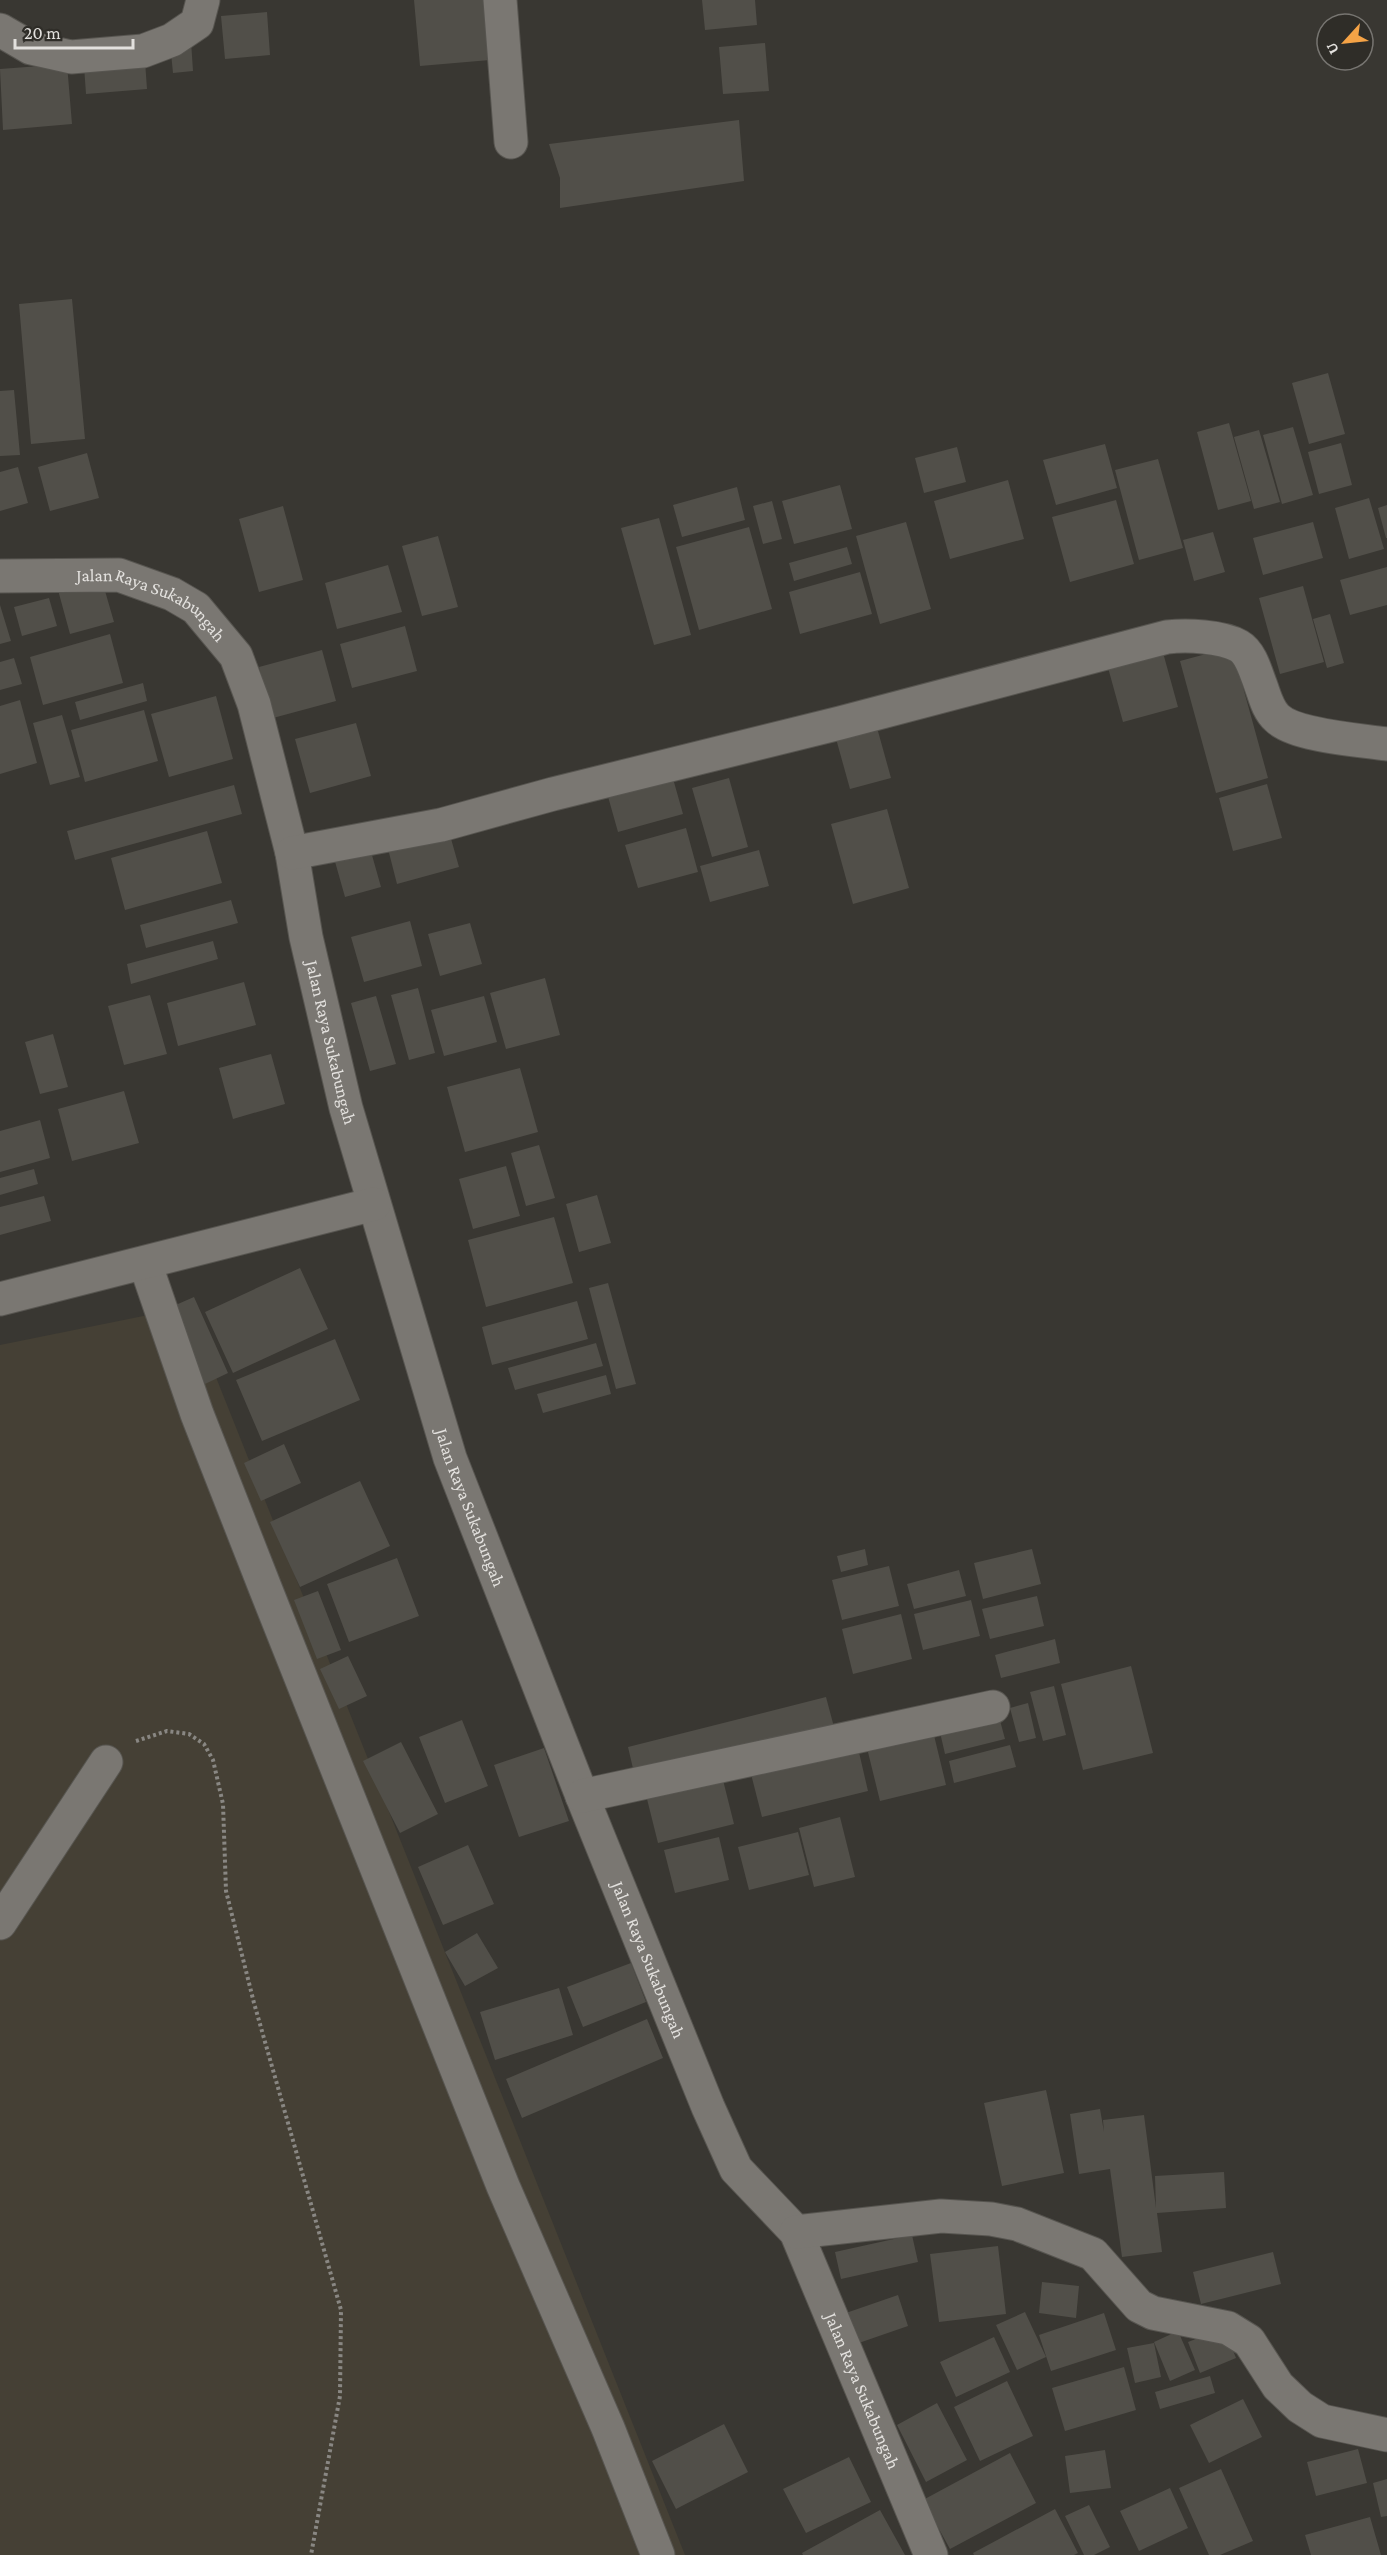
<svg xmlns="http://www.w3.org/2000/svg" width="1387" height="2555" viewBox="0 0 1387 2555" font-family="'Crimson Pro',serif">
	<rect width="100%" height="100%" fill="#393732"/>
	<!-- built -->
	<path fill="#454035" d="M188,1307l497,1248h-685v-1210z"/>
	<!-- building -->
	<path fill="#514f49" d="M414,0h71l5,60 -70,6z
		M702,0h53l2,25 -52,5z
		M267,12l3,43 -45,4 -4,-43z
		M191,41l2,30 -20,2 -3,-30z
		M765,43l4,48 -46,3 -4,-47z
		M145,61l2,28 -61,5 -2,-28z
		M67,64l5,60 -69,6 -3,-61z
		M739,120l5,61 -184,27v-30l-11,-34z
		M72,299l13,140 -54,5 -12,-140z
		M1328,373l17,61 -36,10 -17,-61z
		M14,390l6,65 -20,1v-65z
		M1229,423l22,78 -33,9 -21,-78z
		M1293,427l20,68 -31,9 -19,-69z
		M1259,430l21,72 -26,7 -20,-72z
		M1341,443l11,42 -33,9 -11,-42z
		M1105,444l12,44 -61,17 -13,-45z
		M957,447l9,35 -42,11 -9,-35z
		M87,453l12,45 -49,13 -12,-44z
		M1158,459l25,89 -44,12 -24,-90z
		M18,467l10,36 -28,8v-39z
		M1008,480l16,59 -74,20 -16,-58z
		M840,485l12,44 -58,15 -12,-43z
		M737,487l8,33 -63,17 -9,-32z
		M1369,498l15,51 -35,10 -14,-51z
		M1116,500l18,64 -64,18 -18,-65z
		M772,501l10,38 -19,5 -10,-38z
		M1387,505v33h-1l-8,-30z
		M283,506l20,74 -44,12 -20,-73z
		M659,518l32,117 -37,10 -33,-117z
		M906,522l25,87 -51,15 -24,-88z
		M1313,522l10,36 -60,17 -10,-37z
		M749,527l23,82 -73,21 -23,-83z
		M1213,532l12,40 -31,9 -11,-41z
		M438,536l20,71 -36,9 -20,-70z
		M847,547l5,17 -58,17 -5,-18z
		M388,565l14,47 -65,17 -12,-46z
		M1387,567v38l-37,10 -10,-35z
		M860,572l12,42 -72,20 -11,-42z
		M101,577l13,45 -44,12 -12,-44z
		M1303,586l21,76 -44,12 -21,-76z
		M49,598l8,28 -35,10 -8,-29z
		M0,605l11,36 -11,3z
		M1330,614l14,49 -17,5 -14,-49z
		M405,626l12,45 -65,17 -12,-44z
		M110,634l13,49 -80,22 -13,-48z
		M1232,647l36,131 -52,15 -36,-132z
		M1162,649l16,58 -55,15 -16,-58z
		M322,650l14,51 -63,17 -14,-51z
		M14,658l8,26 -22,6v-28z
		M143,683l4,18 -67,19 -5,-18z
		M216,696l17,63 -64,18 -18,-63z
		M20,700l17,63 -37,11v-68z
		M144,710l14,51 -73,21 -14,-52z
		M62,715l18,62 -30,8 -17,-62z
		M356,723l15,53 -61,17 -15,-54z
		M876,724l15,54 -41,11 -15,-54z
		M672,775l11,39 -65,18 -11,-39z
		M729,778l19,69 -36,10 -20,-69z
		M1267,784l15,54 -49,13 -14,-53z
		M234,785l8,29 -167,46 -8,-29z
		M887,809l22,79 -56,16 -22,-80z
		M448,828l11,39 -62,17 -10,-39z
		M686,828l12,44 -60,16 -13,-43z
		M207,831l15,52 -97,27 -14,-52z
		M368,841l13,46 -36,10 -13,-46z
		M759,850l10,36 -59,16 -10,-36z
		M231,900l7,23 -92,25 -6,-23z
		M410,921l12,45 -58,16 -13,-45z
		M470,923l12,41 -42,12 -12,-42z
		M213,941l5,18 -87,25 -4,-20z
		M545,978l15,57 -54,14 -16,-56z
		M244,982l12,43 -78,21 -11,-43z
		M418,988l17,65 -26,7 -18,-65z
		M150,995l17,59 -43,11 -16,-59z
		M376,996l20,68 -26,7 -19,-68z
		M484,996l13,46 -53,14 -13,-46z
		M53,1034l15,53 -28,7 -15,-52z
		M271,1054l14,50 -52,15 -14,-51z
		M520,1068l18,64 -73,20 -18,-65z
		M124,1091l15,52 -67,18 -14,-52z
		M40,1120l10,38 -50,14v-41z
		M539,1145l16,53 -29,8 -15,-53z
		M506,1166l14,50 -47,13 -14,-50z
		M34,1169l4,15 -38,11v-17z
		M597,1195l14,48 -32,9 -13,-48z
		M44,1196l7,25 -51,14v-28z
		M554,1217l19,66 -87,24 -18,-67z
		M300,1268l28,61 -95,44 -28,-61z
		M608,1283l28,101 -20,5 -27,-101z
		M194,1297l34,76 -23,11 -34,-77z
		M577,1301l11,38 -96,26 -10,-38z
		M335,1339l25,61 -98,41 -26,-61z
		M596,1343l7,23 -88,24 -7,-22z
		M606,1375l5,19 -68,19 -6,-19z
		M284,1444l17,39 -40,18 -17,-38z
		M360,1481l30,65 -90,41 -30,-65z
		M865,1549l3,16 -27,7 -4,-16z
		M1032,1549l9,35 -58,15 -9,-36z
		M397,1558l22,58 -70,26 -22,-58z
		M889,1566l10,40 -57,14 -10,-40z
		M959,1570l7,26 -52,13 -7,-25z
		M318,1591l23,59 -24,9 -23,-59z
		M1037,1596l7,30 -54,13 -8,-30z
		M971,1600l9,36 -57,14 -9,-36z
		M901,1614l11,45 -59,15 -11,-45z
		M1055,1639l5,24 -59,15 -6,-23z
		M348,1656l19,40 -28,13 -19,-40z
		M1131,1666l22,87 -70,17 -22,-86z
		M1054,1686l12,49 -23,6 -13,-49z
		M826,1697l8,30 -199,50 -7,-30z
		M1028,1703l8,35 -17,4 -9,-34z
		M998,1713l7,26 -60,15 -6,-26z
		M462,1720l26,66 -43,17 -26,-66z
		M932,1727l14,58 -66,16 -14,-57z
		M401,1742l37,72 -38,19 -37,-72z
		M1010,1745l6,22 -62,16 -5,-22z
		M544,1748l25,73 -50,16 -25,-72z
		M858,1748l10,43 -106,26 -11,-43z
		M723,1780l11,44 -76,19 -11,-44z
		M840,1817l15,60 -41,10 -15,-59z
		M798,1832l11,43 -60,15 -11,-43z
		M719,1837l10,43 -54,13 -11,-43z
		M468,1845l26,59 -51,21 -25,-58z
		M477,1933l21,35 -33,18 -20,-34z
		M631,1963l15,39 -63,25 -16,-40z
		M559,1988l14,47 -78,25 -15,-48z
		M647,2019l16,39 -141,60 -16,-39z
		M1046,2090l18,83 -62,13 -18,-83z
		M1100,2109l4,23 -1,-12 41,-5 12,93 -1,-32 69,-4 2,36 -69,5 5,39 -40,5 -12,-88 -31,5 -9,-60z
		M912,2235l6,27 -77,17 -6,-27z
		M998,2246l8,68 -67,8 -9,-68z
		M1273,2252l8,32 -80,20 -8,-32z
		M1042,2282l37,4 -3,32 -37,-5z
		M898,2295l10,31 -55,19 -10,-31z
		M1025,2312l21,45 -29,13 -21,-45z
		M1104,2313l12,37 -65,21 -12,-36z
		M1224,2328l12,30 -36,15 -12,-31z
		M1178,2331l17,39 -25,11 -16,-39z
		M994,2337l16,35 -54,25 -16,-35z
		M1154,2343l7,34 -26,6 -8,-35z
		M1124,2367l12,43 -71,21 -13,-43z
		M1210,2376l5,17 -55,16 -5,-17z
		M1007,2381l26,55 -53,25 -26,-54z
		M1243,2399l19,38 -53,26 -19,-38z
		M937,2403l30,57 -41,22 -29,-57z
		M724,2424l24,48 -72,37 -24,-48z
		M1358,2449l9,34 -51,13 -9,-34z
		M1105,2450l6,38 -41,5 -5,-37z
		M1010,2453l26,50 -86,46 -27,-49z
		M849,2457l22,45 -65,31 -23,-44z
		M1221,2469l32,72 -33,14h-11l-30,-67z
		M1387,2479v37l-6,1 -8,-34z
		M1170,2488l18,40 -49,23 -19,-40z
		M1089,2505l21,42 -16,8h-10l-19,-39z
		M1055,2509l23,44 -4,2h-100l-1,-2z
		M880,2510l25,45h-102l-1,-2z
		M1370,2517l11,38h-70l-6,-20z"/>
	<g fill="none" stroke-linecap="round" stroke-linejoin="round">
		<defs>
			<g id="minor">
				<path d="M500,0l11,142"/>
				<path d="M0,30l31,18 40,9 72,-6 29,-11 25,-17 6,-23"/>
				<path id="s1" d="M0,576l119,-1 53,19 24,14 40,48 18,48 38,149 14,84 40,171 104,350 132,338 126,311 28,62 60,63 135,323"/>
				<path d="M292,853l149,-28 112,-31 287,-71 327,-86c20,-2 54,-1 72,9 12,7 17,27 22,40 4,11 7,24 16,32 18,18 84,22 110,26"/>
				<path d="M145,1263l52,151 69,176 237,596 105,242 50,127"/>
				<path d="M0,1299l374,-95"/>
				<path d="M582,1796l411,-89"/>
				<path d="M0,1923l106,-161"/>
				<path d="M796,2232l145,-16 50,3 26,5 76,30 46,52 14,7 75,15 21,13 29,45 22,21 22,14 65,14"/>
			</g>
		</defs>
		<!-- minor casing -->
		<use href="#minor" stroke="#575550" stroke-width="35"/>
		<!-- path -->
		<path stroke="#898783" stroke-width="4" stroke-dasharray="3 3" stroke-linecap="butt" d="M136,1741l31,-10 22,3 15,10 9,16 10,44 3,87 28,112 87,307 -1,86 -29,159"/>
		<!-- minor -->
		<use href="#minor" stroke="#7a7772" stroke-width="33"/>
	</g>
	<g text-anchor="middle" stroke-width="6" stroke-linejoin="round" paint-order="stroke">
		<!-- street labels -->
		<g font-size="18" fill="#e3e1de" stroke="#2f2d28">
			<text dy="6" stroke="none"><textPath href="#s1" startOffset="160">Jalan Raya Sukabungah</textPath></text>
			<text dy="6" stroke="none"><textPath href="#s1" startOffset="664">Jalan Raya Sukabungah</textPath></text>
			<text dy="6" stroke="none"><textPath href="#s1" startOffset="1150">Jalan Raya Sukabungah</textPath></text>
			<text dy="6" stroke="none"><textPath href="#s1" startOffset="1636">Jalan Raya Sukabungah</textPath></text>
			<text dy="6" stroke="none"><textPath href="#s1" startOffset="2122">Jalan Raya Sukabungah</textPath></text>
		</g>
	</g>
	<!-- north arrow -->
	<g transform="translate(1345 42) rotate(243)"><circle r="28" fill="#2f2d28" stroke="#777571" stroke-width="1.5"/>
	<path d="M0-4.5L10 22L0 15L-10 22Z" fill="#f5a346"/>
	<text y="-9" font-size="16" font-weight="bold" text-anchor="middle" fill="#e3e1de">U</text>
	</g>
	<!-- scale -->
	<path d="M15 39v9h118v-9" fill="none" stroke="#e3e1de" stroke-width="3"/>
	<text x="24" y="39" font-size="18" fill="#e3e1de" stroke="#2f2d28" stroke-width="4.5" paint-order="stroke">20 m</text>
</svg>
